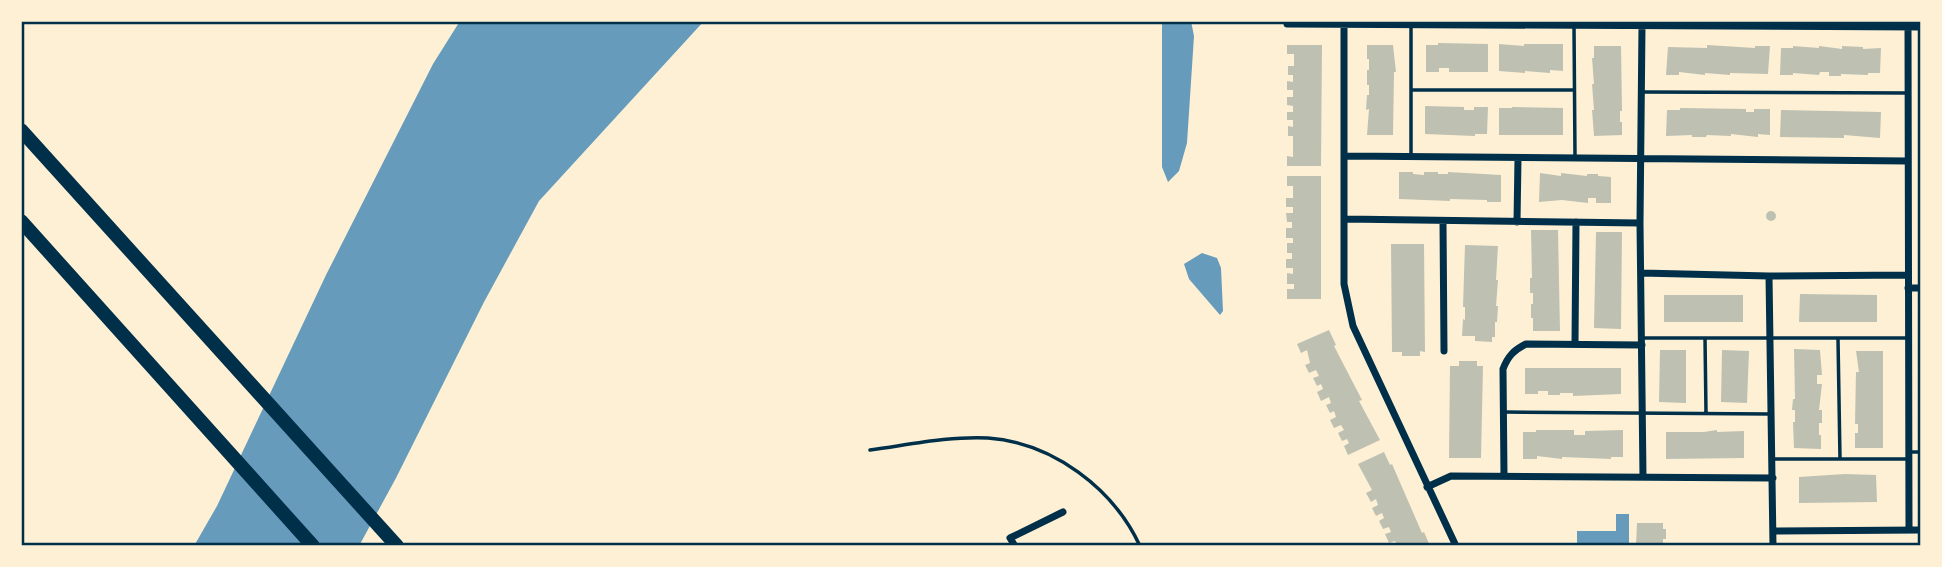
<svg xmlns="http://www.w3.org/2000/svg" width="1942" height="567" viewBox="0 0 1942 567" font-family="'Roboto Condensed',sans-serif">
	<rect width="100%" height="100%" fill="#fdf0d5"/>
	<!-- water -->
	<path fill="#669bbc" d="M460,21h244l-165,180 -55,101 -88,176 -37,68h-165l23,-40 109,-231 107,-211z
		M1162,21h29l3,15 -7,107 -8,28 -11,11 -6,-15z
		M1202,253l15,5 4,10 2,43 -3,4 -31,-36 -5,-15z
		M1616,514h13v32h-52v-15h39z"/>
	<!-- building -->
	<path fill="#bec0b2" d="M1438,43l50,1v28h-39v-4h-10v4h-13v-27h12z
		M1499,44l25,2v-2h39v27l-13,-1v3l-25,-2v2l-26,-2z
		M1287,45h35l-1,121h-34v-10l6,1v-21h-5v-10l5,1v-7h-6v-8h6v-6l-6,-1v-8h6v-7h-6v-9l6,1v-7h-5v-9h6v-12h-7z
		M1367,45h26l3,27h-2l-1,63h-26l2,-26 -3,1 1,-15h2v-10h-2v-15h2v-11h-2z
		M1707,45l48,3v-2h15l-2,28 -38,-1v2l-25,-2v2l-26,-3v3h-13l2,-28 39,1z
		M1594,46h27l1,65h-2v11h2v13l-28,1 -2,-26h2l-2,-26h2l-2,-26h2z
		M1793,46l26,2v-2l23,3v-3l21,1v2l18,-1 -1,25h-12v2l-27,-1v2h-12v-4h-9l-1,3 -26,-2v2h-13l1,-27h12z
		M1425,106l39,1v3h10v-3h14l-1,27h-12v2l-50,-2z
		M1512,107l51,1v27h-64v-27h13z
		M1680,108l66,1v3h8v-3h16v26l-12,-1v3l-27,-3v2l-24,-1 -1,2h-14v-2l-26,1 1,-26h13z
		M1781,110l100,2 -1,26 -36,-3v3l-64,-1z
		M1399,172h14v2l11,1v-3h14v2h10v-2l53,3v27h-14v-2l-37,-1v2l-51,-2z
		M1540,173l21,3v-3l26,3v-2h11v2l13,1v26h-15v-5h-8v5l-26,-3 -23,2z
		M1287,176h34v123h-34v-10h7v-5h-7v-11l6,1v-6h-7v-9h6v-6h-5v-10h6v-5h-7v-10h6v-6h-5l-1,-9h7v-6h-7v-9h7v-12h-6z
		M1766 216a5 5 0 1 1 10 0a5 5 0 1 1-10 0Z
		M1531,230h27l2,101h-27v-13h-2v-14h2v-11h-3v-15h2z
		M1596,232h26l-1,97 -27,-1z
		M1391,244h33l1,108 -5,-1v5h-18v-4h-10z
		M1465,245l33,1 -2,34h2l-2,26h2l-1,16h-2v15h-3v5l-17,-1v-5h-13l1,-17 2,1v-13h-2z
		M1800,294l77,1v27h-78z
		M1664,295h79v27h-79z
		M1329,330l7,15 -2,1 28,54 -3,1 21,39 -32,15 -4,-9 5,-3 -2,-4 -5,2 -4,-8 6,-3 -3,-5 -7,3 -4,-8 6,-3 -2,-6 -4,2 -4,-8 5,-2 -2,-6 -8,4 -4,-9 6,-3 -2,-5 -4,2 -4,-8 6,-2 -3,-6 -7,3 -4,-8 5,-2 -3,-13 -6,3 -4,-9z
		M1794,349l26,1 2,25h-5v9h5l-3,26h3v13h-3v12h2v14l-27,-1 -1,-26h2v-12h-3l1,-11h2z
		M1660,350h26v53l-27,-1z
		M1722,350l27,1 -2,52 -26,-1z
		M1856,351h27v97h-28v-15h3v-9h-3l1,-52h3z
		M1459,361h18v5h6l-2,92h-32l1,-92h9z
		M1525,368h96v26l-48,2v-3h-13v2h-12v-4h-10v3h-13z
		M1536,430h38v5h11v-4l38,-1v27h-12v2l-49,-2v2l-25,-3v3h-14v-27h13z
		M1717,430v2l27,-1v27l-78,1v-27h38z
		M1384,452l6,13 2,-1 30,69 2,-1 6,14h-32l-3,-5 -6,2 -4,-9 6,-2 -2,-5 -6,2 -4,-8 5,-3 -2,-5 -6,3 -4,-8 6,-3 -2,-6 -5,3 -5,-9 6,-3 -14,-26z
		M1845,474l31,1 1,27 -78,1v-26z
		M1637,523h26v6h3v10h-3v7h-27z"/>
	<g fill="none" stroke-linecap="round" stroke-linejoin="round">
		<!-- service -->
		<path stroke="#003049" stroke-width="3.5" d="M1411,25v130
			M1574,26l1,131
			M1411,90h163
			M1643,92l265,1
			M1641,338h267
			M1705,338l1,75
			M1838,339l2,120
			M1504,412l265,2
			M870,450c38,-5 79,-14 118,-12 65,5 125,50 152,108
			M1909,452h12
			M1772,459h136"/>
		<!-- minor -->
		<path stroke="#003049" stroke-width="7" d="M1287,24l634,3
			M1344,25v259l9,42 103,220
			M1642,26l-2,197 3,253
			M1908,27l1,503
			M1345,156l563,5
			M1345,219l295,4
			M1443,221l1,130
			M1517,222l1,-64
			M1641,273l128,3 139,-1
			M1769,276l4,270
			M1908,288h13
			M1575,344l1,-122
			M1504,476l-1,-107c5,-13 11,-19 23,-25l116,1
			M1427,487l24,-11 322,2
			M1773,531l148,-1
			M1015,546l-5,-8 53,-26"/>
		<!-- motorway -->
		<path stroke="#003049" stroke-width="14" d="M21,130l376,416
			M21,221l292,325"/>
	</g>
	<!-- border -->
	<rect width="1942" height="567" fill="none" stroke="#fdf0d5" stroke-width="46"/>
	<rect x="23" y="23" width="1896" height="521" fill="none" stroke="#003049" stroke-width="2.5"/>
</svg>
